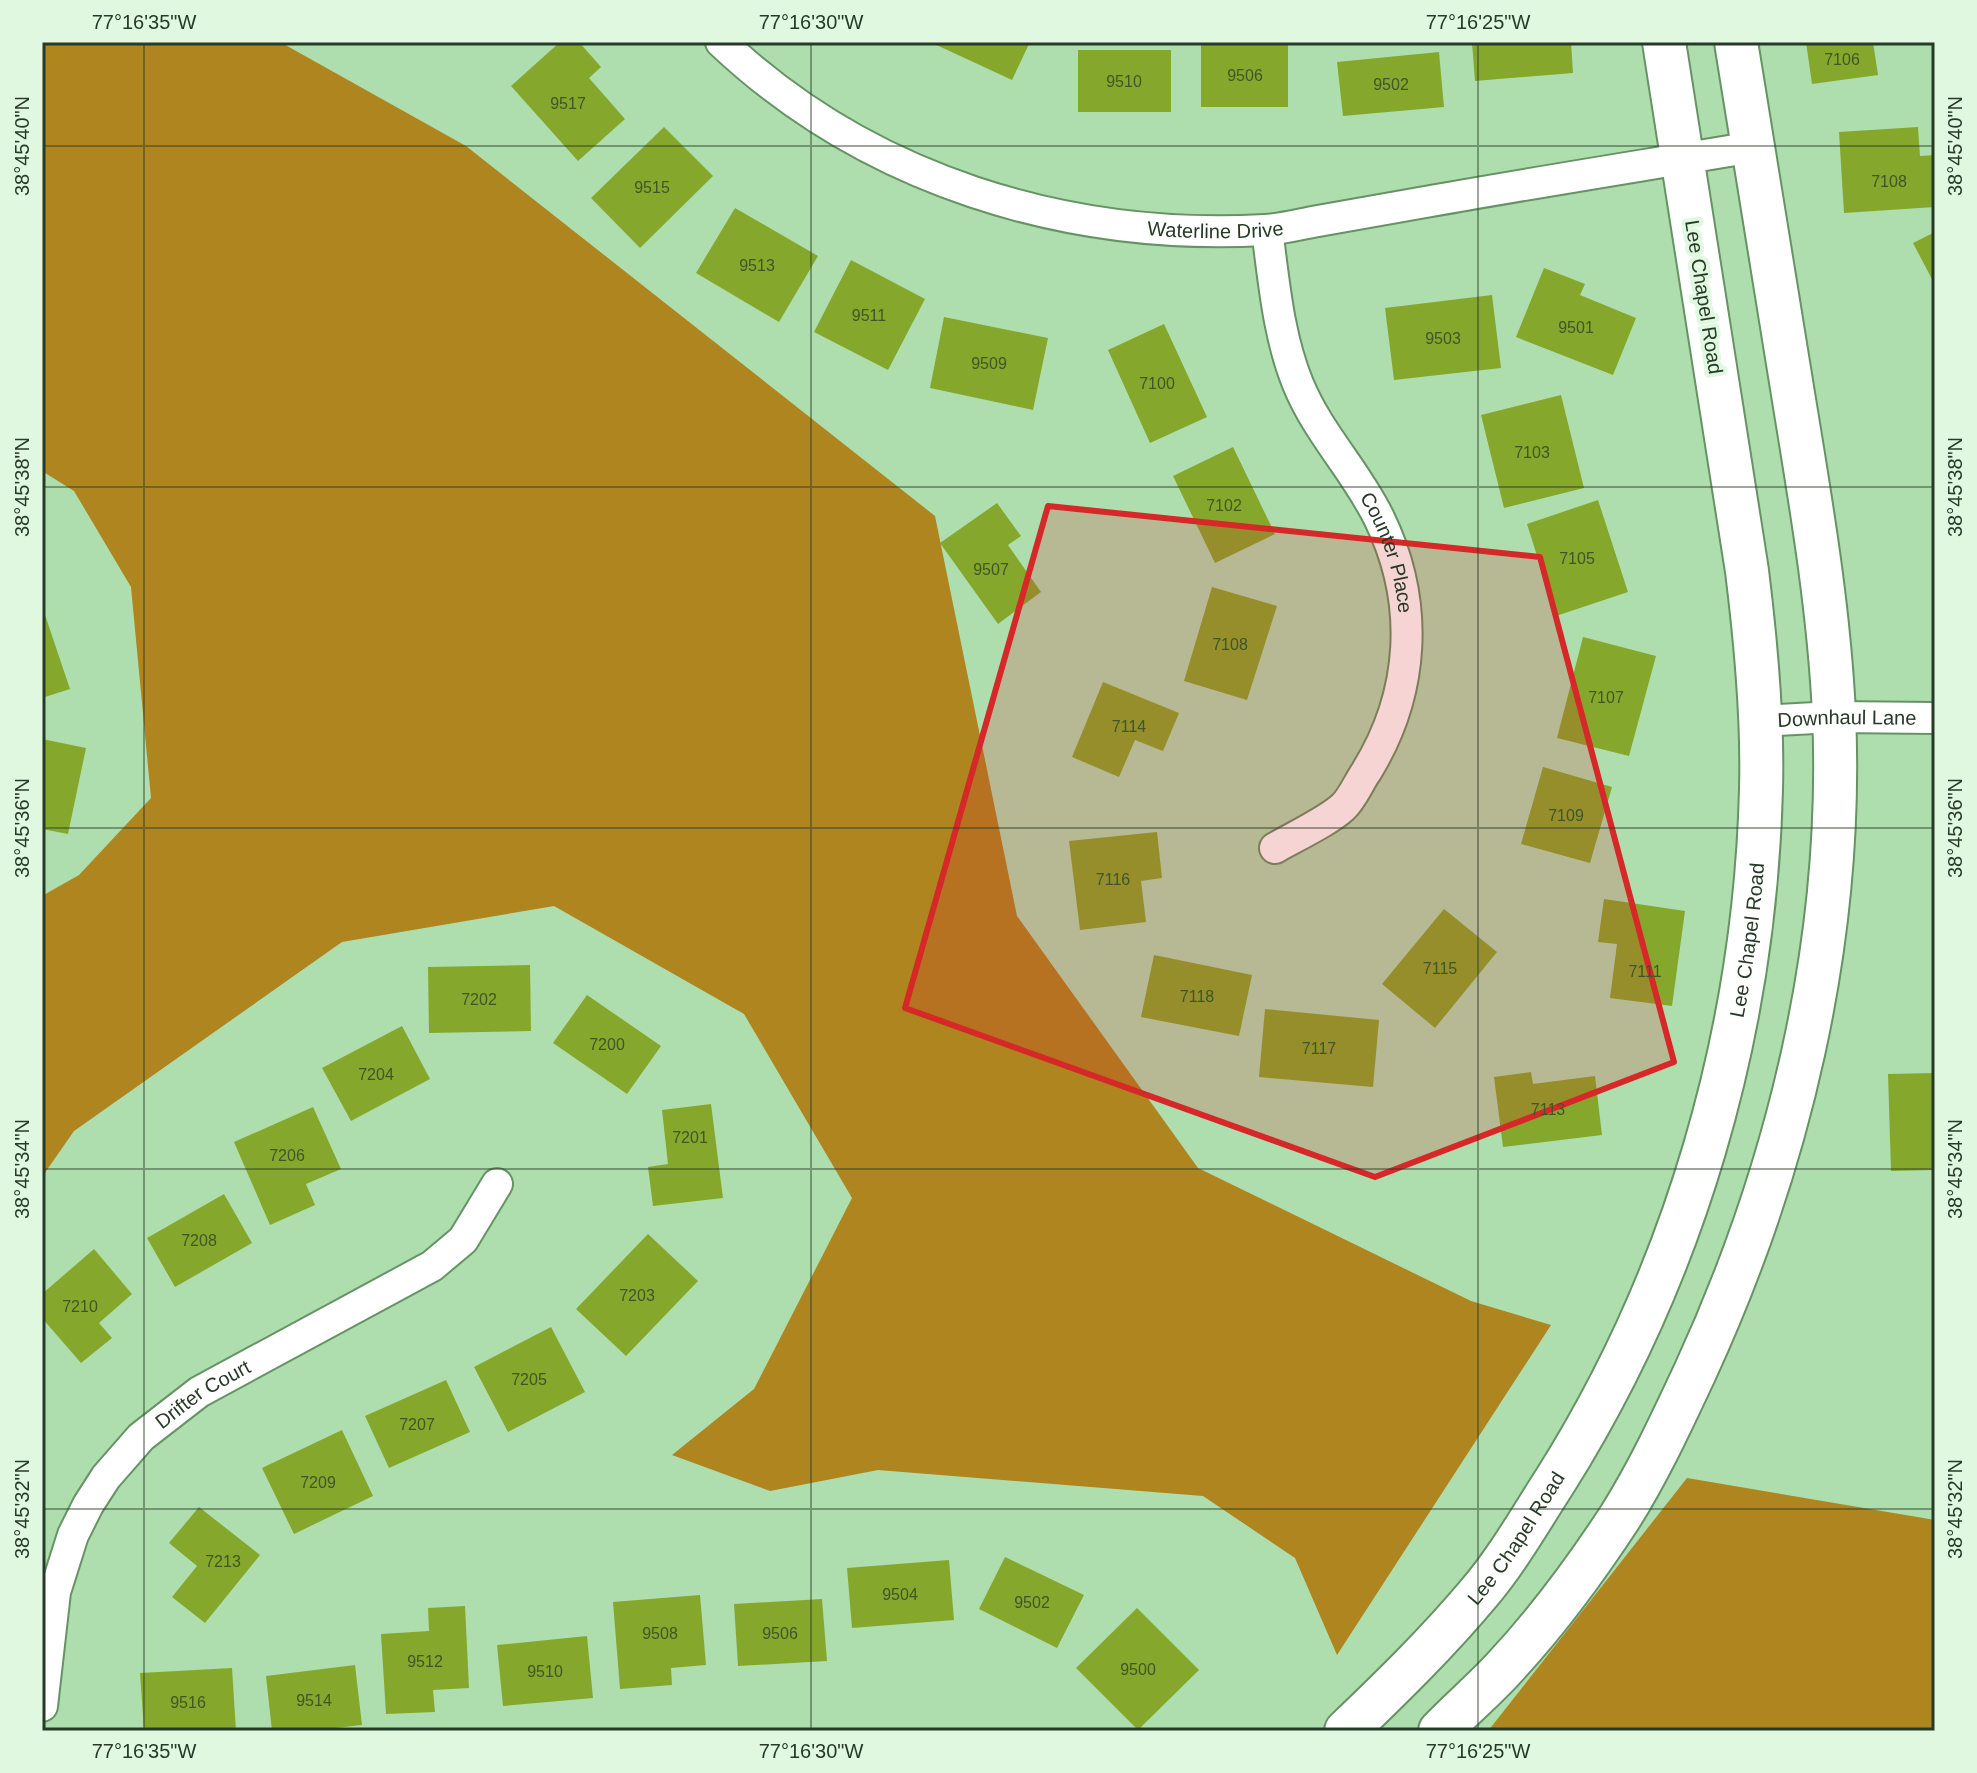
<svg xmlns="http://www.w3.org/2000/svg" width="1977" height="1773" viewBox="0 0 1977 1773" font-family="Helvetica,sans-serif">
	<rect width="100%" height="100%" fill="#aedeae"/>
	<!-- forest -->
	<path fill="#ae851f" d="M42,42h238l186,104 469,370 82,400 181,252 273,133 80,24 -214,330 -42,-97 -92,-62 -325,-26 -108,21 -98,-36 82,-66 98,-191 -108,-184 -190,-108 -212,36 -268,189 -32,46v-281l37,-21 72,-77 -20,-211 -57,-96 -32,-20z
		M1687,1478l248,42v211h-447z"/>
	<!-- building -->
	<path fill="#85a82c" d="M560,42h19l22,25 -12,11 36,41 -47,42 -67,-75z
		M930,42h100l-18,38z
		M1472,42h99l2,31 -98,8z
		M1806,42h67l5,33 -66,9z
		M1201,43h87v64h-87z
		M1078,50h93v62h-93z
		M1439,52l5,55 -101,9 -6,-54z
		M664,127l49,49 -73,72 -49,-50z
		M1918,127l2,29 15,-1v52l-91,6 -5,-81z
		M735,208l83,48 -39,66 -83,-49z
		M1935,232v53l-22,-42z
		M851,260l74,39 -37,71 -74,-38z
		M1544,268l41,16 -5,11 56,23 -23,57 -97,-38z
		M1492,295l9,73 -107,12 -9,-72z
		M944,317l104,21 -15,72 -103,-22z
		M1164,324l43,93 -57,26 -42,-93z
		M1561,395l23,93 -80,20 -23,-93z
		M1233,447l42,87 -60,29 -42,-87z
		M1598,500l30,92 -72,24 -29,-92z
		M997,503l24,33 -13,9 33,47 -43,32 -58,-81z
		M1932,572h3v66h-3z
		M1212,587l65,19 -30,94 -63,-19z
		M42,606l28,83 -28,9z
		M1583,637l73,19 -27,100 -72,-18z
		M1103,682l76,31 -16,38 -28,-11 -16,37 -47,-20z
		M42,739l44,9 -18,86 -26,-5z
		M1543,767l69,20 -22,76 -69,-19z
		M1157,832l5,46 -21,3 5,41 -66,8 -11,-89z
		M1604,899l81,12 -13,95 -62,-8 7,-54 -19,-2z
		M1444,909l53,43 -62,76 -53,-44z
		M1154,955l98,20 -13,61 -98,-19z
		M530,965l1,66 -102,2 -1,-66z
		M587,995l74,51 -34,48 -74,-51z
		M1265,1009l114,11 -6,67 -114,-10z
		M402,1026l28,53 -79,42 -29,-53z
		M1531,1072l2,12 62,-8 7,59 -99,12 -9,-70z
		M1935,1073v97l-44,1 -3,-97z
		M711,1104l12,94 -70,8 -5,-39 20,-3 -6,-54z
		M313,1107l28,62 -35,15 9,21 -45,20 -36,-83z
		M224,1194l28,49 -77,44 -28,-49z
		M648,1234l50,47 -72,75 -50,-47z
		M94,1249l38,45 -33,29 13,15 -31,25 -39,-45v-24z
		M551,1327l34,65 -77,40 -34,-65z
		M446,1380l24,52 -81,36 -24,-52z
		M342,1430l31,66 -79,38 -32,-66z
		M199,1507l61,48 -55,68 -33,-26 25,-31 -28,-23z
		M1005,1557l79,38 -27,53 -78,-39z
		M949,1560l5,60 -102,8 -5,-60z
		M700,1595l6,70 -35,3 1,17 -52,4 -7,-87z
		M822,1599l5,62 -89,5 -4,-62z
		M465,1606l4,82 -36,2 2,22 -49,2 -5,-80 48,-3 -1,-23z
		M1137,1608l62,62 -61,60 -62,-62z
		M587,1636l6,62 -90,8 -6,-61z
		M355,1665l7,60 -54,6h-36l-6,-55z
		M232,1668l4,63h-92l-4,-58z"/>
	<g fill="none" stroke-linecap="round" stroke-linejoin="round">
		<defs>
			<g id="minor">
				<path id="s1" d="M721,42c146,138 345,199 544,188 17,-1 36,-6 53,-9 38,-7 75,-13 113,-20 107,-19 215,-36 322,-54"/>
				<path id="s2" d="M1267,230c7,51 11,105 31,154 20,49 58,87 81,134 41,84 36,175 -13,254 -7,10 -14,27 -23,35 -15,14 -49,30 -68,41"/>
				<path id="s3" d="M1759,721l75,-4 101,1"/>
				<path id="s4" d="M42,1706l13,-114 18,-57 15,-30 18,-28 35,-40 58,-45 233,-126 31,-26 34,-56"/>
			</g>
			<g id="secondary">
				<path id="s5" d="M1346,1731c46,-44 92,-89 133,-138 29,-34 52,-75 76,-112 130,-206 200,-449 206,-692 2,-72 -5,-146 -14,-218l-83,-529"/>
				<path d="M1440,1731c21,-22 44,-41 64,-63 43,-46 82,-99 116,-151 29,-46 52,-96 75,-145 94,-204 149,-432 139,-658 -5,-106 -23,-210 -40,-314 -20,-120 -39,-239 -58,-358"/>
			</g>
		</defs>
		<!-- minor casing -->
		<use href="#minor" stroke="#669265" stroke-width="34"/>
		<!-- secondary casing -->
		<use href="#secondary" stroke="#669265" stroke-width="46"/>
		<!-- minor -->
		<use href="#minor" stroke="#fff" stroke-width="30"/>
		<!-- secondary -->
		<use href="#secondary" stroke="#fff" stroke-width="42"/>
	</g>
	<!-- marked area -->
	<path fill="#d62828" fill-opacity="0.2" stroke="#d62828" stroke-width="6" stroke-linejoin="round" d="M1048,506l492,51 134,505 -299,115 -470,-169z"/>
	<!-- ticks -->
	<path fill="none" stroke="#273a27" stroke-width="2" stroke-opacity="0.45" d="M144,42v1689M811,42v1689M1478,42v1689M42,146h1893M42,487h1893M42,828h1893M42,1169h1893M42,1509h1893"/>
	<g text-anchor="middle" stroke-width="8" stroke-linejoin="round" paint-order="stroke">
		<!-- number labels -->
		<g font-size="16" fill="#3e5628">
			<text x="1842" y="65">7106</text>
			<text x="1245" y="81">9506</text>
			<text x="1124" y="87">9510</text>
			<text x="1391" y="90">9502</text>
			<text x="568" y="109">9517</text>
			<text x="1889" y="187">7108</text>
			<text x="652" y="193">9515</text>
			<text x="757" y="271">9513</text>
			<text x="869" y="321">9511</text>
			<text x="1576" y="333">9501</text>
			<text x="1443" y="344">9503</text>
			<text x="989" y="369">9509</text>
			<text x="1157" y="389">7100</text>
			<text x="1532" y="458">7103</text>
			<text x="1224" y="511">7102</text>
			<text x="1577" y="564">7105</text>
			<text x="991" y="575">9507</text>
			<text x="1230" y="650">7108</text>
			<text x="1606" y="703">7107</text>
			<text x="1129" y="732">7114</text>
			<text x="1566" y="821">7109</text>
			<text x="1113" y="885">7116</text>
			<text x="1440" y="974">7115</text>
			<text x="1645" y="977">7111</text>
			<text x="1197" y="1002">7118</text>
			<text x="479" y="1005">7202</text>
			<text x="607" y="1050">7200</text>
			<text x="1319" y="1054">7117</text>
			<text x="376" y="1080">7204</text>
			<text x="1548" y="1115">7113</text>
			<text x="690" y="1143">7201</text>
			<text x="287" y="1161">7206</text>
			<text x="199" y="1246">7208</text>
			<text x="637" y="1301">7203</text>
			<text x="80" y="1312">7210</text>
			<text x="529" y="1385">7205</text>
			<text x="417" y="1430">7207</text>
			<text x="318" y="1488">7209</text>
			<text x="223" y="1567">7213</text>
			<text x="900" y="1600">9504</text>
			<text x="1032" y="1608">9502</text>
			<text x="660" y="1639">9508</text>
			<text x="780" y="1639">9506</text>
			<text x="425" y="1667">9512</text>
			<text x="1138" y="1675">9500</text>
			<text x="545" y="1677">9510</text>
			<text x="314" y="1706">9514</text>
			<text x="188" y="1708">9516</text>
		</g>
		<!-- street labels -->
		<g font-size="20" fill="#273a27" stroke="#e0f8df">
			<text dy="7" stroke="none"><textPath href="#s1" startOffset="542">Waterline Drive</textPath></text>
			<text transform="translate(1704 297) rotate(81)" y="7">Lee Chapel Road</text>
			<text dy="7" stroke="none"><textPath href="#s2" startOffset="350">Counter Place</textPath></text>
			<text dy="7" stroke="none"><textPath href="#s3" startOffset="88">Downhaul Lane</textPath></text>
			<text dy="7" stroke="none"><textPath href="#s5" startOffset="906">Lee Chapel Road</textPath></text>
			<text dy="7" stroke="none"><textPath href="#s4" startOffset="370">Drifter Court</textPath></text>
			<text dy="7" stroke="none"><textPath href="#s5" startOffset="258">Lee Chapel Road</textPath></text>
		</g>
	</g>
	<!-- border -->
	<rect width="1977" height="1773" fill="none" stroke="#e0f8df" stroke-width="88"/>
	<rect x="44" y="44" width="1889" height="1685" fill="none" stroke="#273a27" stroke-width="3"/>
	<g font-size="20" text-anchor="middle" fill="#273a27">
		<text x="144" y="29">77°16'35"W</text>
		<text x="811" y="29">77°16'30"W</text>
		<text x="1478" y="29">77°16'25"W</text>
		<text transform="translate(22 146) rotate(-90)" y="7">38°45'40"N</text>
		<text transform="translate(1955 146) rotate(-90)" y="7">38°45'40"N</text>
		<text transform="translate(22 487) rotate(-90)" y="7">38°45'38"N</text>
		<text transform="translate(1955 487) rotate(-90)" y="7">38°45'38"N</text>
		<text transform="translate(22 828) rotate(-90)" y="7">38°45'36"N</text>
		<text transform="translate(1955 828) rotate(-90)" y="7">38°45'36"N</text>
		<text transform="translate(22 1169) rotate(-90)" y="7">38°45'34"N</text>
		<text transform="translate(1955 1169) rotate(-90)" y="7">38°45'34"N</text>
		<text transform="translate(22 1509) rotate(-90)" y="7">38°45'32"N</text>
		<text transform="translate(1955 1509) rotate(-90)" y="7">38°45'32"N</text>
		<text x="144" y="1758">77°16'35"W</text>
		<text x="811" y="1758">77°16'30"W</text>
		<text x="1478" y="1758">77°16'25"W</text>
	</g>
</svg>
